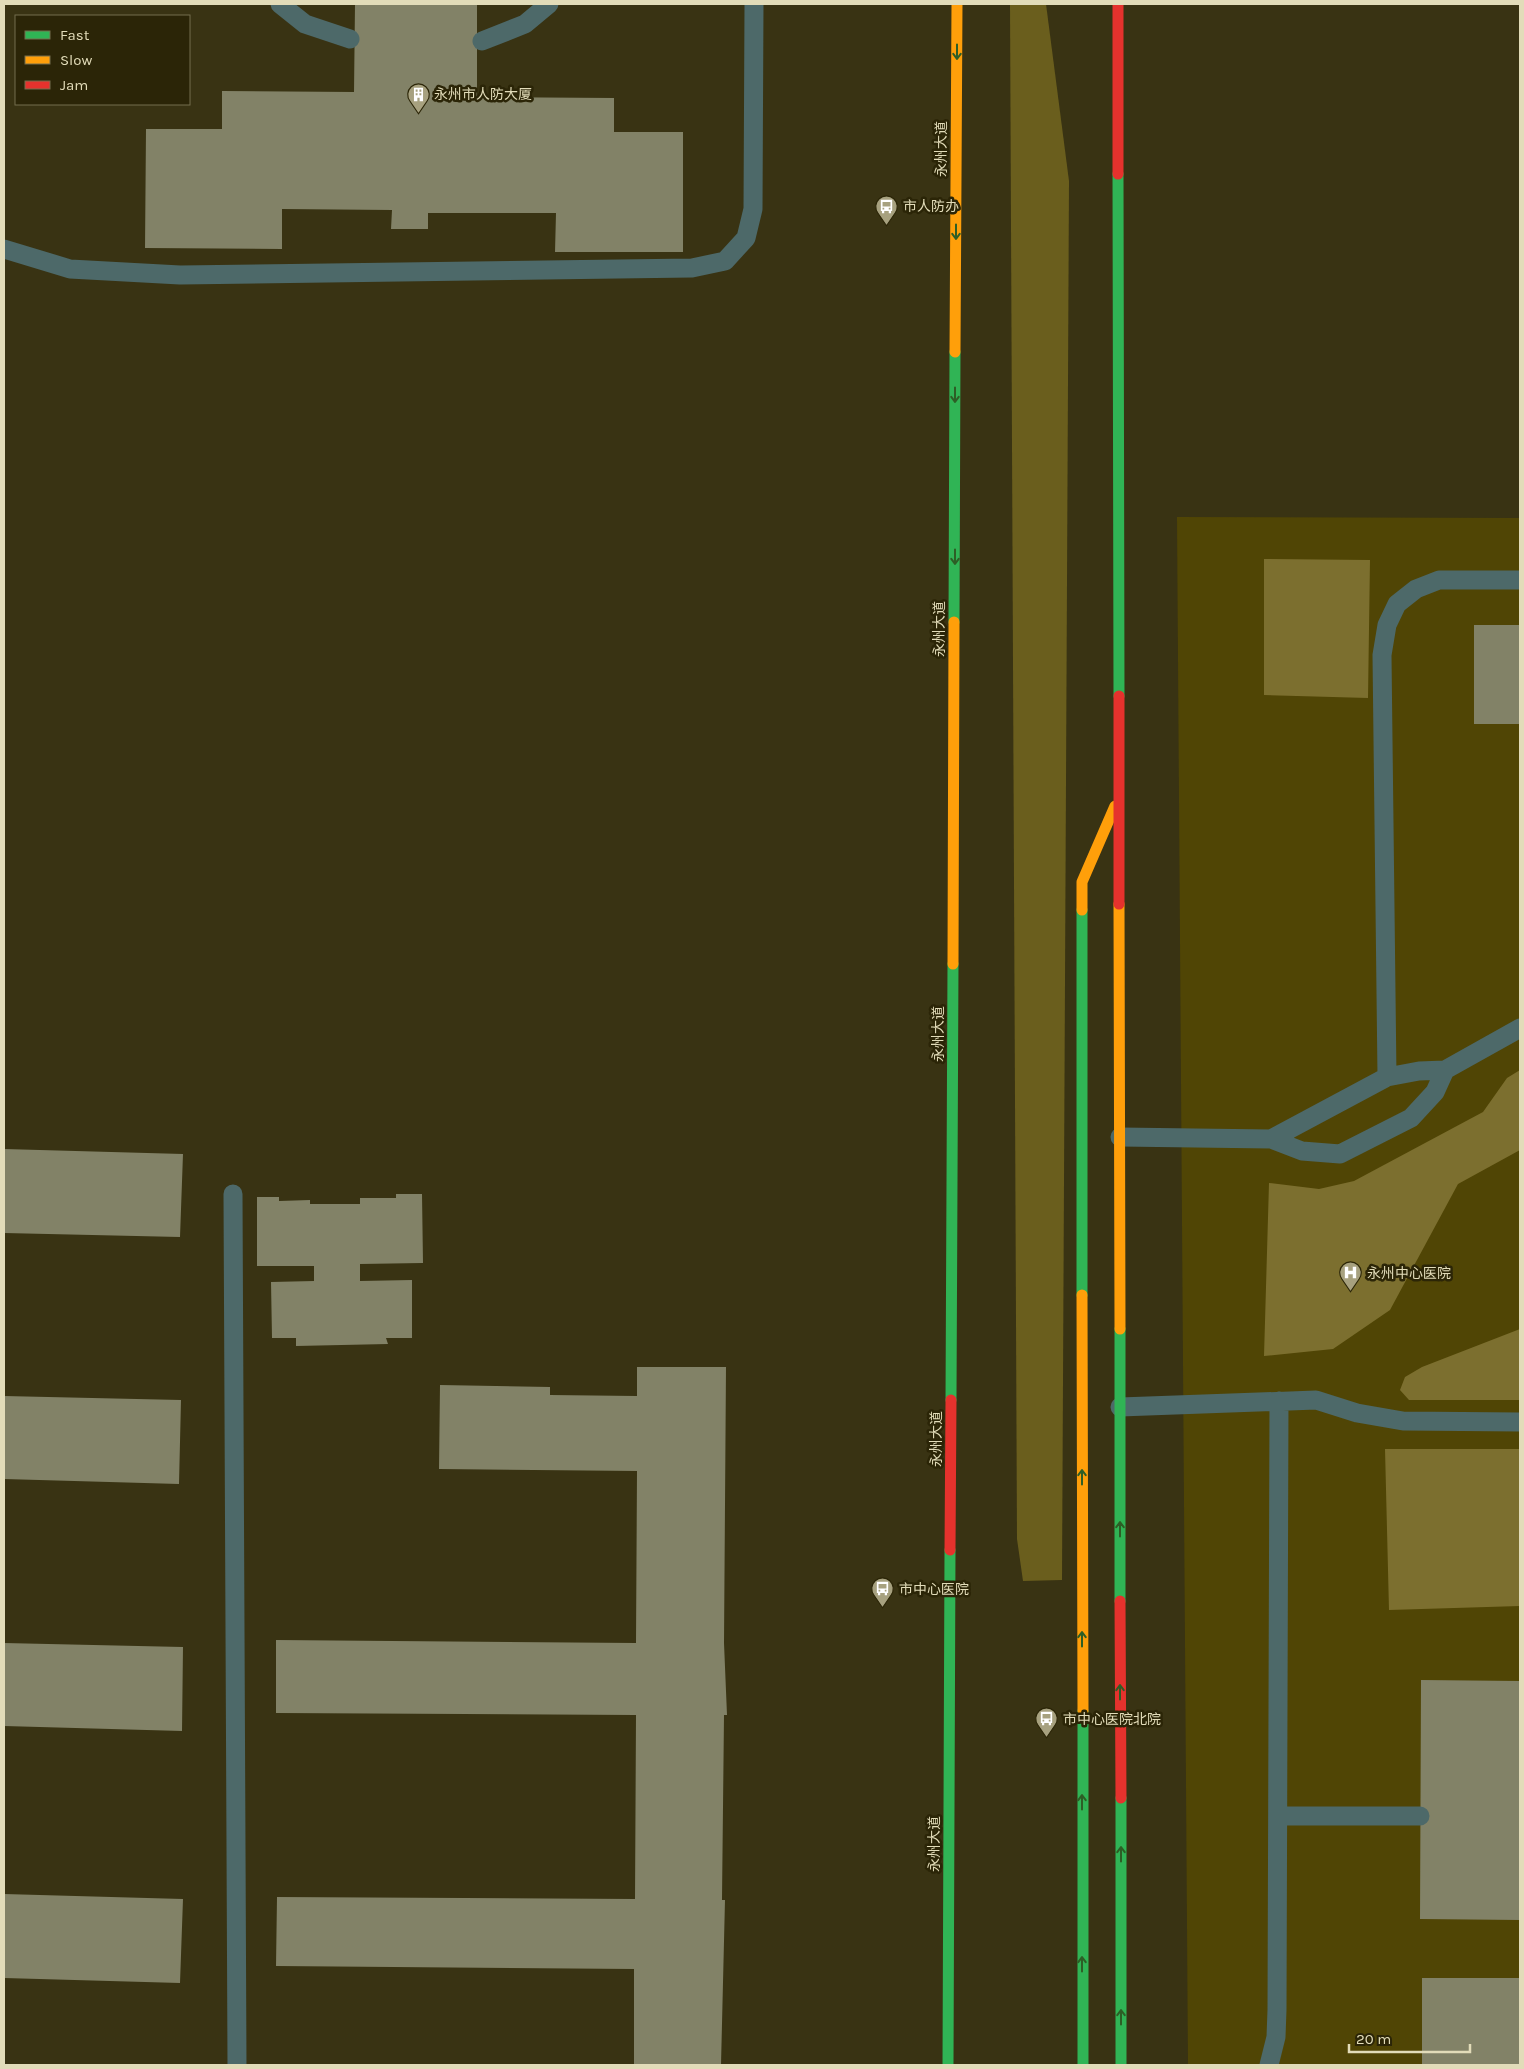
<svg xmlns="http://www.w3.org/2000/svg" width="1524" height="2069" viewBox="0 0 1524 2069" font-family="Karla,'Noto Sans SC',sans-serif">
	<rect width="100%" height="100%" fill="#393313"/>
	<!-- built -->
	<path fill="#504505" d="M1177,517l343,1v1547h-332z"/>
	<!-- green -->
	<path fill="#6a5e1d" d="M1010,4h36l23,177 -7,1399 -39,1 -6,-42z"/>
	<!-- forest -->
	<path fill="#7c6f2f" d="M1264,559l106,1 -2,138 -104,-3z
		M1520,1070v80l-62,34 -68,126 -57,39 -69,7 5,-173 50,6 35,-8 129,-69 24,-34z
		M1520,1329v71h-111l-9,-10 5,-13 17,-10z
		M1385,1449h135v157l-131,4z"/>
	<!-- building -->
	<path fill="#828267" d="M355,4h122v93l137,1v34h69v120h-128l1,-39h-128v16h-37l1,-19 -110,-1v40l-137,-1 1,-119h76v-38l132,1z
		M1474,625h46v99h-46z
		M4,1149l179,5 -3,83 -176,-4z
		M396,1194h26l1,69 -63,1v17l52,-1v58h-26l2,6 -92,2v-8h-24l-1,-56 43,-1v-15h-57v-69h22v4l31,-1v4h50v-6h36z
		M637,1367h89l-2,276 3,72h-3l-2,185h3l-4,165h-87v-96l-358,-3 1,-69 358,2 1,-184 -360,-2v-73l360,3 1,-172 -198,-2 1,-84 110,2v8l87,1z
		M4,1396l177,4 -2,84 -175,-5z
		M4,1643l179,4 -1,84 -178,-5z
		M1421,1680l99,1v239l-100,-1z
		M4,1894l179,5 -3,84 -176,-5z
		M1422,1978h98v87h-98z"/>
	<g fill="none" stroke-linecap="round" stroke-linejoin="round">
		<!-- lane -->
		<path stroke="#4d6969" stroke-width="19" d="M280,4l25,20 45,15
			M482,41l43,-17 24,-20
			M4,249l66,20 110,6 512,-7 33,-7 21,-23 7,-29 1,-205
			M1387,1077l-5,-422 5,-30 10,-21 19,-15 23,-9h81
			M1120,1137l151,2 31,12 38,3 71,-36 24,-26 10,-22 75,-42
			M1271,1139l116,-62 32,-6 26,-1
			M233,1194l4,871
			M1120,1407l196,-7 41,13 46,8 117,1
			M1278,1816h142
			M1269,2065l7,-28 1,-27 2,-609"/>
		<!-- fast -->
		<path stroke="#30b455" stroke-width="11" d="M1118,174l1,522
			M954,622l1,-270
			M1082,910v385
			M1120,1329v272
			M951,1400l2,-436
			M1083,1711v354
			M1121,1798v267
			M948,2065l2,-515"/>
		<!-- slow -->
		<path stroke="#ff9f0a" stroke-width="11" d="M955,352l2,-348
			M1119,904l1,425
			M1082,910v-28l33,-76
			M953,964l1,-342
			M1082,1295l1,416"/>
		<!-- jam -->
		<path stroke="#e5322d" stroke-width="11" d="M1118,4v170
			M1119,696v208
			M950,1550l1,-150
			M1120,1601l1,197"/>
	</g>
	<!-- one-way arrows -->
	<defs><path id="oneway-shaft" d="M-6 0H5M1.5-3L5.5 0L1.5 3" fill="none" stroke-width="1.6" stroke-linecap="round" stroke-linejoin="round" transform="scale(1.25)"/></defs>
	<g stroke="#2d5e26">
		<use href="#oneway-shaft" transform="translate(957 52) rotate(90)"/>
		<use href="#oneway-shaft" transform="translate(956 232) rotate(90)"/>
		<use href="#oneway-shaft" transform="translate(955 395) rotate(90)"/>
		<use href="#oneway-shaft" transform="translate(955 557) rotate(90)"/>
		<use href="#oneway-shaft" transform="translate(1082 1477) rotate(-90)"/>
		<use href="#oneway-shaft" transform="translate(1120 1529) rotate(-90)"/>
		<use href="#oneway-shaft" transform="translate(1082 1639) rotate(-90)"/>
		<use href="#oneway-shaft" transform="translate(1120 1692) rotate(-90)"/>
		<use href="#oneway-shaft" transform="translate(1082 1802) rotate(-90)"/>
		<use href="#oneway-shaft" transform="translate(1121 1854) rotate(-90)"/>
		<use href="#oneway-shaft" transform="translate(1082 1964) rotate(-90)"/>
		<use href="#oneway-shaft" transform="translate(1121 2017) rotate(-90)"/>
	</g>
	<!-- icons -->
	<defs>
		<symbol id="building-pin" viewBox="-11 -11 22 30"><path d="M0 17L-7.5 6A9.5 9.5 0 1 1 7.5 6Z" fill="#a7a17f" stroke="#2b2507"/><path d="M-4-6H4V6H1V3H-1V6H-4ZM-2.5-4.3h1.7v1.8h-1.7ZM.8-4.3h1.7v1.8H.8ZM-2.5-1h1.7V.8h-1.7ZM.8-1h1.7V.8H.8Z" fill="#fff"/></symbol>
		<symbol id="bus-pin" viewBox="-11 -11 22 30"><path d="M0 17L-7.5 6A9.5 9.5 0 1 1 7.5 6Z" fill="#a7a17f" stroke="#2b2507"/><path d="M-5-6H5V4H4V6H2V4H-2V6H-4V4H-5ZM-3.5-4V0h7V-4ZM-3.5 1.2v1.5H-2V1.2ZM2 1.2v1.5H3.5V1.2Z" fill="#fff"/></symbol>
		<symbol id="hospital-pin" viewBox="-11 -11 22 30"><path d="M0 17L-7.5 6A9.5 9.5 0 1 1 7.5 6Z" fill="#a7a17f" stroke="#2b2507"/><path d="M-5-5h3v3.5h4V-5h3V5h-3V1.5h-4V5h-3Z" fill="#fff"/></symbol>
	</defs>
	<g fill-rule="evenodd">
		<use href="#building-pin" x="406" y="82" width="25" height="34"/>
		<use href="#bus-pin" x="874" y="194" width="25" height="34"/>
		<use href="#hospital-pin" x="1338" y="1260" width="25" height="34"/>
		<use href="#bus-pin" x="870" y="1576" width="25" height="34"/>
		<use href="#bus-pin" x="1034" y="1706" width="25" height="34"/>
	</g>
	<g text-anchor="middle" stroke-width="5" stroke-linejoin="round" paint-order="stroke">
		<!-- poi labels -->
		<g font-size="14" fill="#e2dcb9" stroke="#2b2507" text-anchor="start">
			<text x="434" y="99">永州市人防大厦</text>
			<text x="903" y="211">市人防办</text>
			<text x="1367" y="1278">永州中心医院</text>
			<text x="899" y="1594">市中心医院</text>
			<text x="1063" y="1724">市中心医院北院</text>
		</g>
		<!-- street labels -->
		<g font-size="14" fill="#e2dcb9" stroke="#2b2507">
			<text transform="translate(941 149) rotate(-90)" y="5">永州大道</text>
			<text transform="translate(939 629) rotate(-90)" y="5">永州大道</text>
			<text transform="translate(938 1034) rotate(-90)" y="5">永州大道</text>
			<text transform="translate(936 1439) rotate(-90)" y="5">永州大道</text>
			<text transform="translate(934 1844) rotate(-90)" y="5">永州大道</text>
		</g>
	</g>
	<!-- border -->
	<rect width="1524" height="2069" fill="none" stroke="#e2dcb9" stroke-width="10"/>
	<!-- legend -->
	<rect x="15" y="15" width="175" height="90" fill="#2b2507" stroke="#746e4e"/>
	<rect x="25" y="31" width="25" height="8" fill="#30b455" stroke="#746e4e"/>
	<text x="60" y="40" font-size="15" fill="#e2dcb9">Fast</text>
	<rect x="25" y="56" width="25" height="8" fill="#ff9f0a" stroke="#746e4e"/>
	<text x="60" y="65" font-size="15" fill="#e2dcb9">Slow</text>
	<rect x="25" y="81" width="25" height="8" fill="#e5322d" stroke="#746e4e"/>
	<text x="60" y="90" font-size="15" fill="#e2dcb9">Jam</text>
	<!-- scale -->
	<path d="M1349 2044v8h121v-8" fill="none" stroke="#e2dcb9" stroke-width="2.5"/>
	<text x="1356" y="2044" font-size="15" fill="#e2dcb9" stroke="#2b2507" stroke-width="4" paint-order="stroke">20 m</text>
</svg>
